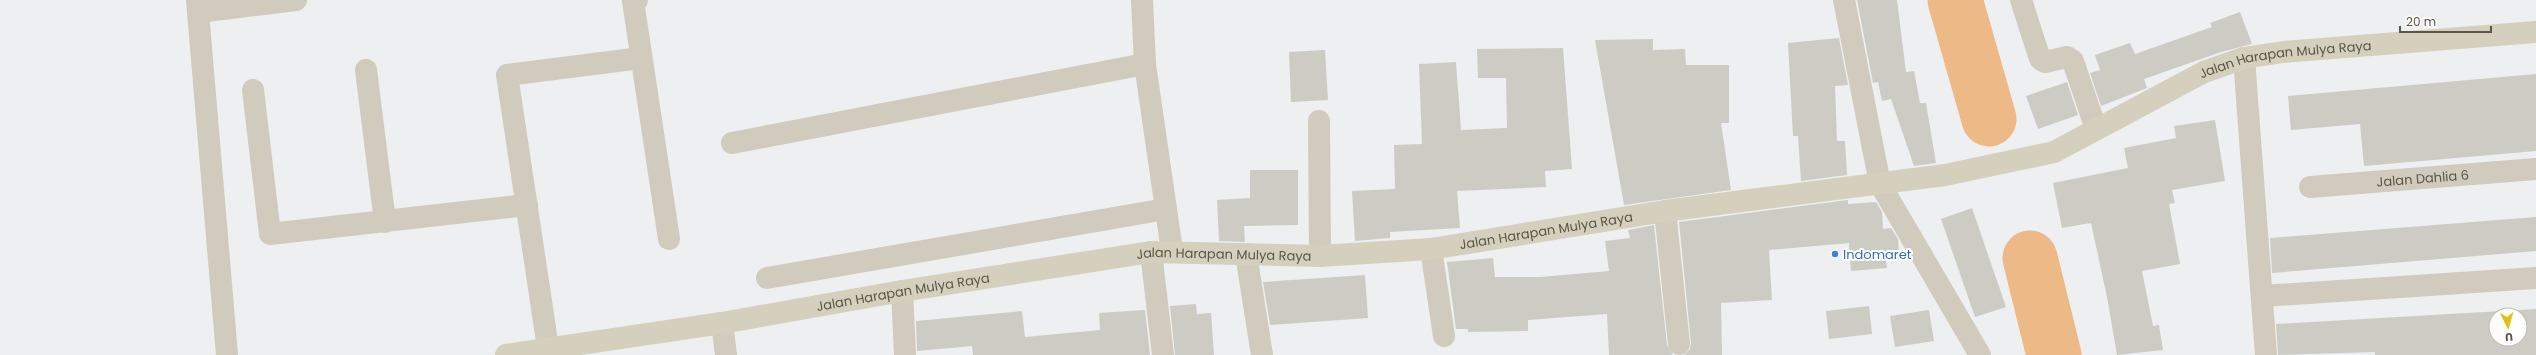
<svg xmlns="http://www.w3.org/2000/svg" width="2536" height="355" viewBox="0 0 2536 355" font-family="Poppins,sans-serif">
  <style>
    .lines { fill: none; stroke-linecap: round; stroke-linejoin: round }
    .river { stroke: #ecb987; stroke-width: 55 }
    .building { fill: #cdccc4; fill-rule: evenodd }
    .street { stroke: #d0cbbd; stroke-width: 22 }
    .secondary { stroke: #d5d0bd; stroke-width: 22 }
    .shop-dot { fill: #3f7fe0; stroke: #fff; stroke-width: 1.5 }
    .labels { text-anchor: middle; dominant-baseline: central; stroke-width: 4; stroke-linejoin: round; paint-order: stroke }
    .street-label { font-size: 13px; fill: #5b5645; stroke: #fff }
    .shop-label { font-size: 13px; fill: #366cbe; stroke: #fff; text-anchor: start }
  </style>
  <rect width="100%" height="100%" fill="#edeff0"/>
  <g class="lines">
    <g class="river">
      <path d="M 1955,0 L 1989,119"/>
      <path d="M 2030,258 L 2054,355"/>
    </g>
  </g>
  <g class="building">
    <path d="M 1857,0 L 1897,0 L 1906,72 L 1914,71 L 1920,103 L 1926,103 L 1936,163 L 1914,166 L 1891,99 L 1882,101 L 1878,82 L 1873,83 Z"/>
    <path d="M 2240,12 L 2252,44 L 2221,52 L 2144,79 L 2147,88 L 2101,106 L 2090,73 L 2100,70 L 2095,55 L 2130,43 L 2135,54 L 2212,27 L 2210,23 Z"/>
    <path d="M 1839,38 L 1848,85 L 1835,86 L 1837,141 L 1845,141 L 1847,175 L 1801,181 L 1798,136 L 1793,136 L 1788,43 Z"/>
    <path d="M 1653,39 L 1653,50 L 1685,49 L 1686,65 L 1729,65 L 1729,123 L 1721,123 L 1731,190 L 1624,205 L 1595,40 Z"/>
    <path d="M 1563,48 L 1572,169 L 1545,171 L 1546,187 L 1457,191 L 1460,228 L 1390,232 L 1390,238 L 1355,241 L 1352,191 L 1395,189 L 1394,145 L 1422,144 L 1419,64 L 1456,62 L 1461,130 L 1507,128 L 1506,78 L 1478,78 L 1477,49 Z"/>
    <path d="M 1325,50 L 1328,100 L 1291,102 L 1289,52 Z"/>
    <path d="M 2536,74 L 2536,151 L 2364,166 L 2360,124 L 2291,130 L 2288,96 Z"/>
    <path d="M 2067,82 L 2078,115 L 2038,129 L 2026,96 Z"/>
    <path d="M 2215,120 L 2225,181 L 2172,190 L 2175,203 L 2169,204 L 2180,264 L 2142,271 L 2153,326 L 2159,325 L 2163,350 L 2117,355 L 2107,297 L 2091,223 L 2062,228 L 2053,183 L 2128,168 L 2124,148 L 2176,138 L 2174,126 Z"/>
    <path d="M 1250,170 L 1298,170 L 1298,225 L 1244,226 L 1245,242 L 1219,241 L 1217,200 L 1250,198 Z"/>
    <path d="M 1848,200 L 1848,204 L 1876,202 L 1882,212 L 1883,229 L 1891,228 L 1898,239 L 1899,252 L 1885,253 L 1887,268 L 1851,271 L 1849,243 L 1769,250 L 1772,300 L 1721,303 L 1722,355 L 1684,355 L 1690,349 L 1691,343 L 1679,222 Z"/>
    <path d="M 1972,208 L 2006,307 L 1975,317 L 1941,219 Z"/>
    <path d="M 2536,217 L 2536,251 L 2272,273 L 2270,238 Z"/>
    <path d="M 1654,225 L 1667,345 L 1673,355 L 1609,355 L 1607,314 L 1528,320 L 1528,331 L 1468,332 L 1468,329 L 1456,329 L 1447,262 L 1493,258 L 1495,277 L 1540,277 L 1609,271 L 1605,241 L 1630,238 L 1628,230 Z"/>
    <path d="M 1365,275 L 1368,318 L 1270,325 L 1263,282 Z"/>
    <path d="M 1196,304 L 1197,314 L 1211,313 L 1214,355 L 1175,355 L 1170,306 Z"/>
    <path d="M 1869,306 L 1872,334 L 1829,339 L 1826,311 Z"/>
    <path d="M 2536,309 L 2536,355 L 2375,355 L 2375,352 L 2278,355 L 2276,324 ZM 2496,315 L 2520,315 L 2520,339 L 2496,339 Z"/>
    <path d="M 1145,310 L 1150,355 L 973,355 L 972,346 L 917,351 L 916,321 L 1022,311 L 1025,337 L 1100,330 L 1099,313 Z"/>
    <path d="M 1929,310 L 1934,341 L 1895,347 L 1890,316 Z"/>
  </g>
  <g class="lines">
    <g class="street">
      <path d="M 197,0 L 227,355"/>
      <path d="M 637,0 L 633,1 L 669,239"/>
      <path d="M 1142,0 L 1145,64 L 1172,251"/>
      <path d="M 1844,0 L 1880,184 L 1980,355"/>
      <path d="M 2021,0 L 2040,59 L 2045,62 L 2067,57 L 2073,61 L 2096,129"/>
      <path d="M 198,12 L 296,0"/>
      <path d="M 2244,58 L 2266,355"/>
      <path d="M 366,70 L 385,222"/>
      <path d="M 253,90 L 270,234 L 527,205"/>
      <path d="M 1319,121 L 1320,256"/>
      <path d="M 732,143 L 1145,64"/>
      <path id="s1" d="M 2310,187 L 2536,169"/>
      <path d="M 1665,211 L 1679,344"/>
      <path d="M 1431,249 L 1444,336"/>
      <path d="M 1151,252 L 1163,355"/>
      <path d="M 1246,254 L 1262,355"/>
      <path d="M 767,278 L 1166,209"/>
      <path d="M 902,291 L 905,355"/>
      <path d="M 2262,296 L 2536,278"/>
      <path d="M 722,323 L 726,355"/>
      <path d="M 548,348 L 507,75 L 641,58"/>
    </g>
    <path class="secondary" id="s2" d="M 506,355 L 722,323 L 902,291 L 1151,252 L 1320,256 L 1431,249 L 1665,211 L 1945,175 L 2054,152 L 2204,72 L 2244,58 L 2283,52 L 2536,32"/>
  </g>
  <circle class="shop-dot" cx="1835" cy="254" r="4"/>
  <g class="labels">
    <g class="street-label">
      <text stroke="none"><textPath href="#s2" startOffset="1817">Jalan Harapan Mulya Raya</textPath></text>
      <text stroke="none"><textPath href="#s1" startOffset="113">Jalan Dahlia 6</textPath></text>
      <text stroke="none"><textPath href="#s2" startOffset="1050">Jalan Harapan Mulya Raya</textPath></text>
      <text stroke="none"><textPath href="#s2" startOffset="726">Jalan Harapan Mulya Raya</textPath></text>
      <text stroke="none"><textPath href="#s2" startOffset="402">Jalan Harapan Mulya Raya</textPath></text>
    </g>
    <g class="shop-label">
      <text x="1843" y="254">Indomaret</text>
    </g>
  </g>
  <g transform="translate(2508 327) rotate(175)"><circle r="19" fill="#ffffff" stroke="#bdbbb5"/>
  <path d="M0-3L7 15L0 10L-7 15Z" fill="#dfc118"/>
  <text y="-6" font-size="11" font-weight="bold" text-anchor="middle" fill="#5b5645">U</text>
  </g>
  <path d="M2400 26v6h91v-6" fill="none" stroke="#5b5645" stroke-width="2"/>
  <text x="2406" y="26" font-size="12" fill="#5b5645" stroke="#ffffff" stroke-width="3" paint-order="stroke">20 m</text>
</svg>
